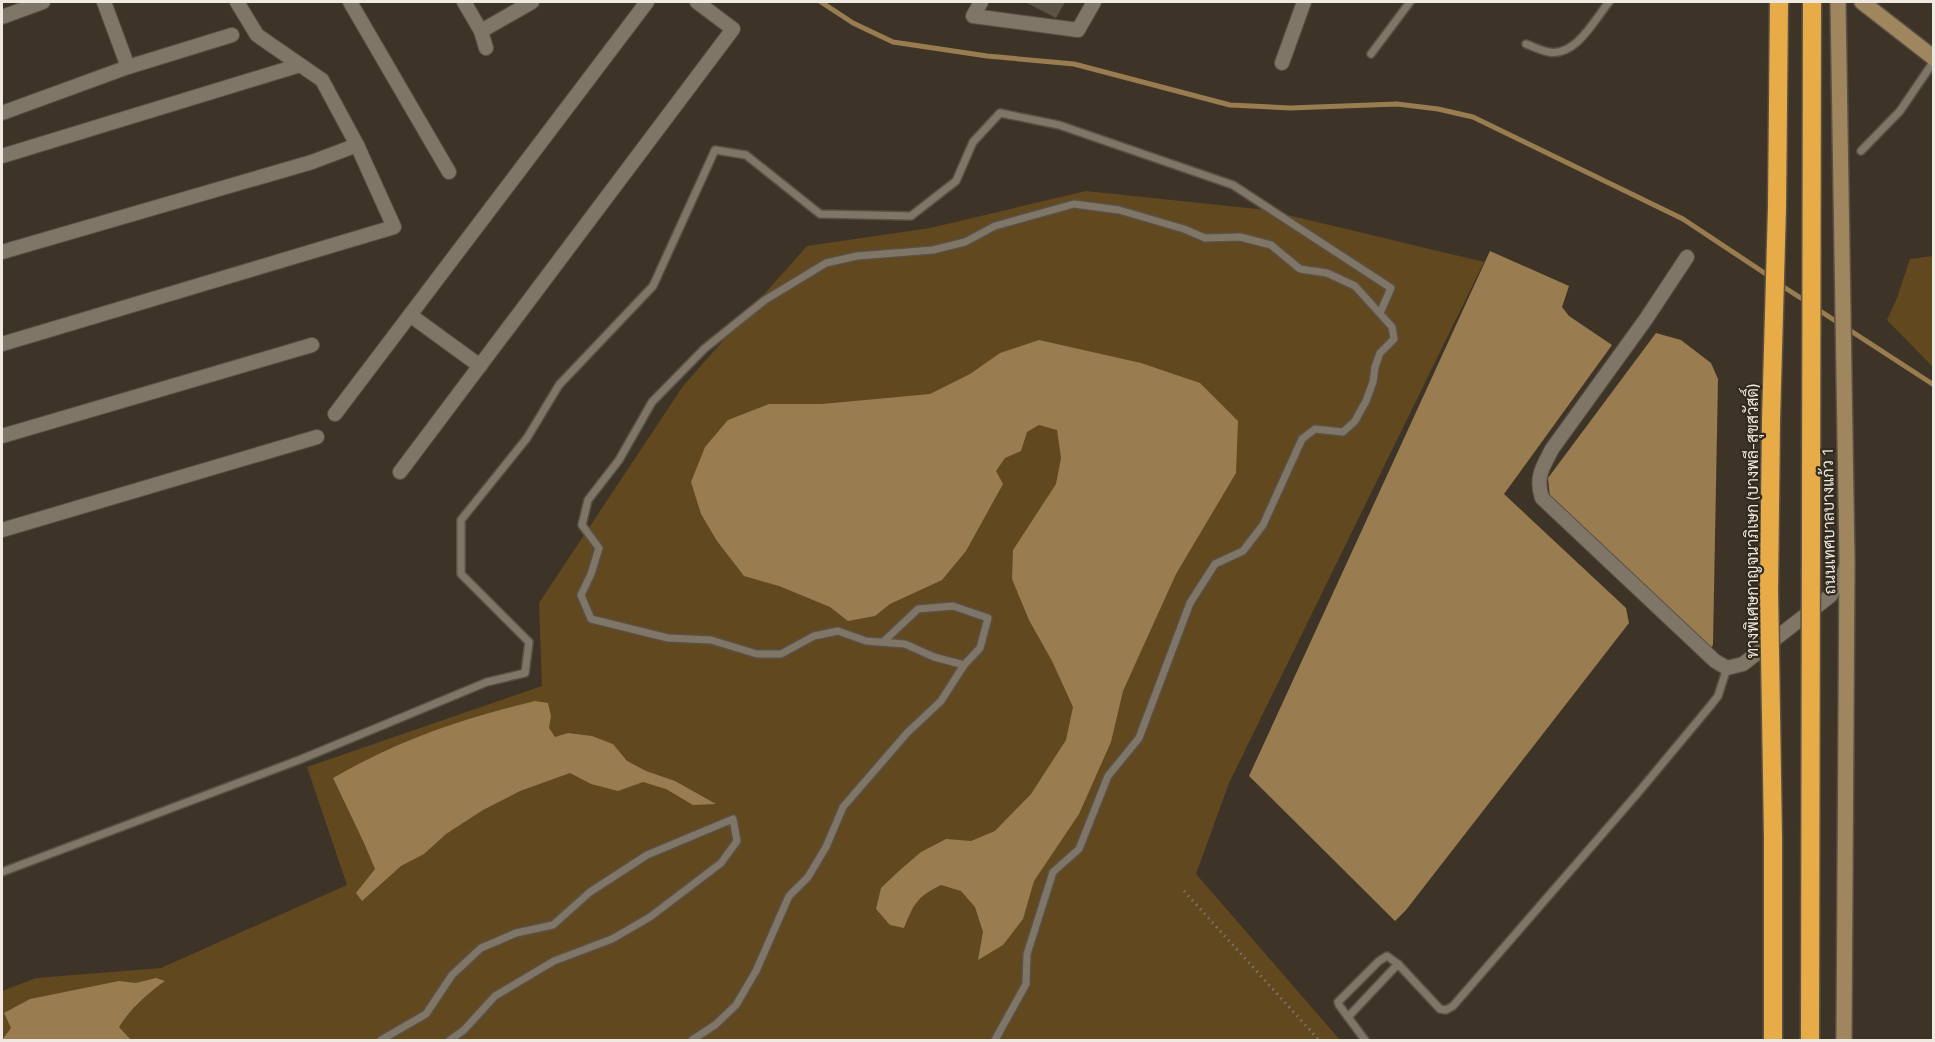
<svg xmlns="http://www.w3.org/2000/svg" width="1935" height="1042" viewBox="0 0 1935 1042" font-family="'Titillium Web',Sarabun,sans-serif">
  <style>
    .green { fill: #61481e }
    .water { fill: #997c4f }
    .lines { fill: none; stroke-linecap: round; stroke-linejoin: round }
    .stream { stroke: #997c4f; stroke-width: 5 }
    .building { fill: #5c5345 }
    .lane-casing { stroke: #595146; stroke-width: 10 }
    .street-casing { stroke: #595146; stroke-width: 16 }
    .secondary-casing { stroke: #595146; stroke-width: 18 }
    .path { stroke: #7e766b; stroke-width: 3; stroke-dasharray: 1.5 4.5; stroke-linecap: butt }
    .lane { stroke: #807668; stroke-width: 7 }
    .street { stroke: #807668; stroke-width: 14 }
    .secondary { stroke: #9f865e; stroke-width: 15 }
    .highway-bridge-casing { stroke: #595146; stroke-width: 21; stroke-linecap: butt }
    .highway-bridge { stroke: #e7ac48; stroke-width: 18 }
    .labels { text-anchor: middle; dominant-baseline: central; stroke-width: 4.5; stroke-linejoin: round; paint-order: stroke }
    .street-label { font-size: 16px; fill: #efe9e1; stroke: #332a1e }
  </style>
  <rect width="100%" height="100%" fill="#3d3427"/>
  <g class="green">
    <path d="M 1086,191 L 1267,210 L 1484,262 L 1229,783 L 1196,874 L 1340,1040 L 2,1040 L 2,991 L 36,978 L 161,968 L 347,885 L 307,767 L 542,686 L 539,603 L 683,386 L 807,246 L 930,228 Z"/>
    <path d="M 1933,256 L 1934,256 L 1933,367 L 1887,320 L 1897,298 L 1910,259 Z"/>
  </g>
  <g class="water">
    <path d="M 1490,251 L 1569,286 L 1562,307 L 1569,316 L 1612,345 L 1504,494 L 1626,608 L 1629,623 L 1406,910 L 1395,921 L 1249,776 Z"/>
    <path d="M 1656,333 L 1681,340 L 1711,363 L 1718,379 L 1713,644 L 1711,650 L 1550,498 L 1548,478 Z"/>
    <path d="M 1039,340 L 1141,363 L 1200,383 L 1238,421 L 1236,473 L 1176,574 L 1123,691 L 1111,742 L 1079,814 L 1034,881 L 1023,919 L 1003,945 L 978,960 L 983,932 L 975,907 L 961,891 L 941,885 C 917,897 914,903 904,928 L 890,925 L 876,909 L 881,888 L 900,870 L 921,852 L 946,839 L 971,841 L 995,831 L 1031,794 L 1066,740 L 1073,707 L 1052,661 L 1029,620 L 1012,579 L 1013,550 L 1056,484 L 1061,458 L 1057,430 L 1039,425 L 1027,432 L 1021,451 L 1005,458 L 996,471 L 1003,484 L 966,551 L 942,580 L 890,604 L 875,616 L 848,621 L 830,607 L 779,586 L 744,576 L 717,541 L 701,514 L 691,482 L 705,447 L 728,420 L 769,404 L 822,404 L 930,394 L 970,374 L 1000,353 Z"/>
    <path d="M 535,701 L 548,703 L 551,716 L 549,728 L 555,737 L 568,733 L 592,736 L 613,744 L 627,761 L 646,771 L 675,781 L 716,804 L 693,805 L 666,789 L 643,782 L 618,791 L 591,784 L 570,773 L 520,791 L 483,810 L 446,834 L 424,854 L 401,866 L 362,901 L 356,893 L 375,869 L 364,843 L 333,778 C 399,740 461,719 535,701 Z"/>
    <path d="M 156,978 L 165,981 C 147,994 130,1009 119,1027 L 131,1040 L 2,1040 L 11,1028 L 4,1013 L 30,999 L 119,981 L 136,983 Z"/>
  </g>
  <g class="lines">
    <g class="stream">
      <path d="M 821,2 L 853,23 L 893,42 L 987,56 L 1074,64 L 1230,105 L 1290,108 L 1397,104 L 1438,109 L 1473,117 L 1683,219 L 1772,278"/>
      <path d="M 1779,284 L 1807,302"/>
      <path d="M 1814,307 L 1934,385"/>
    </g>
  </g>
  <path class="building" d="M 1025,2 L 1065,2 L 1056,18 Z"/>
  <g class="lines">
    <defs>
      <g id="lane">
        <path d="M 1526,44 C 1534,47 1542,51 1549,52 C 1576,57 1595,19 1609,2"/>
        <path d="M 1371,54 L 1410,2"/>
        <path d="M 1861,151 L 1900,111 L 1934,61"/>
        <path d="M 883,642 L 918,609 L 953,606 L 988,618 L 980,648 L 964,665"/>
        <path d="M 2,872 L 299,760 L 487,682 L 525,673 L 529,642 L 461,574 L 461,520 L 527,438 L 559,385 L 653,286 L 715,150 L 746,155 L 820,214 L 911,216 L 956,181 L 973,142 L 1000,113 L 1059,125 L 1233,185 L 1391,288 L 1380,313"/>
        <path d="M 1348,1017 L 1398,964"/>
        <path d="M 381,1040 L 426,1014 L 452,975 L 481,948 L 516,933 L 553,925 L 590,892 L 647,855 L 733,819 L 737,841 L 721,863 L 650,917 L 612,939 L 554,961 L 495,996 L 464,1030 L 450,1040"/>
        <path d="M 692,1040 L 715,1025 L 736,1005 L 756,971 L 789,896 L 808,877 L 826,847 L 843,807 L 907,733 L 941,701 L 964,665 L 934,657 L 905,644 L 866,641 L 838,631 L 814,636 L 781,654 L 757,654 L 711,640 L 668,638 L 591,619 L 581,595 L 591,574 L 599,548 L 582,525 L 588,500 L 619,460 L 652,402 L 704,349 L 765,300 L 826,263 L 857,256 L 933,250 L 965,242 L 995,226 L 1074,204 L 1119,210 L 1184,229 L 1205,238 L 1240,237 L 1271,245 L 1300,269 L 1327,273 L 1355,286 L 1392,327 L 1394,339 L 1380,353 L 1375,367 L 1373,382 L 1366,401 L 1355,421 L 1343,432 L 1315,429 L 1302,439 L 1263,525 L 1243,551 L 1215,564 L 1190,603 L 1139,738 L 1108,776 L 1079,849 L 1053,872 L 1027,954 L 1026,984 L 995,1040"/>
        <path d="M 1365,1040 L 1339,1005 L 1338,1002 L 1379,961 L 1387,956 L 1398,964 L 1440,1009 L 1446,1010 L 1453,1006 L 1637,794 L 1711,705 L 1718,696 L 1727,668"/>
      </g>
      <g id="street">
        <path d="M 104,2 L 128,67"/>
        <path d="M 350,2 L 449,172"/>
        <path d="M 464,2 L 481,31 L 486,48"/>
        <path d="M 981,2 L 973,16 L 1078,30 L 1094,2"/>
        <path d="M 2,17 L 43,2"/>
        <path d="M 481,31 L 532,2"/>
        <path d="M 1282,63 L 1304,2"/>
        <path d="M 2,113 L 128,67 L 232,35"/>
        <path d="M 2,156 L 300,65"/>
        <path d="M 2,252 L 312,162 L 357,145 L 322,80 L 257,35 L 237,2"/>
        <path d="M 1687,257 L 1646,319 L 1552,449 C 1543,467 1535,477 1542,498 L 1715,661 L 1727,668 L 1743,664 L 1830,596 L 1843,574 L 1847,564"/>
        <path d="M 410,315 L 480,366"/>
        <path d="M 2,344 L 394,227 L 357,145"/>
        <path d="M 335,414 L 647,2"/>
        <path d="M 2,436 L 312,345"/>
        <path d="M 400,472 L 733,29 L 697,2"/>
        <path d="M 2,530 L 317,437"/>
      </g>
      <g id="secondary">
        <path d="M 1838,2 L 1847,562 L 1844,1040"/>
        <path d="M 1862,2 L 1934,58"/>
      </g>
    </defs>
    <use href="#lane" class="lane-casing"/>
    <use href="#street" class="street-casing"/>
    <use href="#secondary" class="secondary-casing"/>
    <path class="path" d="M 1184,891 L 1319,1040"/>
    <use href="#lane" class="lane"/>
    <use href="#street" class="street"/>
    <use href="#secondary" class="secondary"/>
    <defs>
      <g id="highway-bridge">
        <path d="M 1773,1040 L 1773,838 L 1769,591 L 1771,421 L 1777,207 L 1779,2"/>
        <path d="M 1810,1040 L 1812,2"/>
      </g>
    </defs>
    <use href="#highway-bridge" class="highway-bridge-casing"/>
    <use href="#highway-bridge" class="highway-bridge"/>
  </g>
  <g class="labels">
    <g class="street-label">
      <text transform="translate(1752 521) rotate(-90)">ทางพิเศษกาญจนาภิเษก (บางพลี-สุขสวัสดิ์)</text>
      <text transform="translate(1828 521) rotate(-91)">ถนนเทศบาลบางแก้ว 1</text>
    </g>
  </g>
  <rect width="1935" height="1042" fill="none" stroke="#efe9e1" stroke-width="6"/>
</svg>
